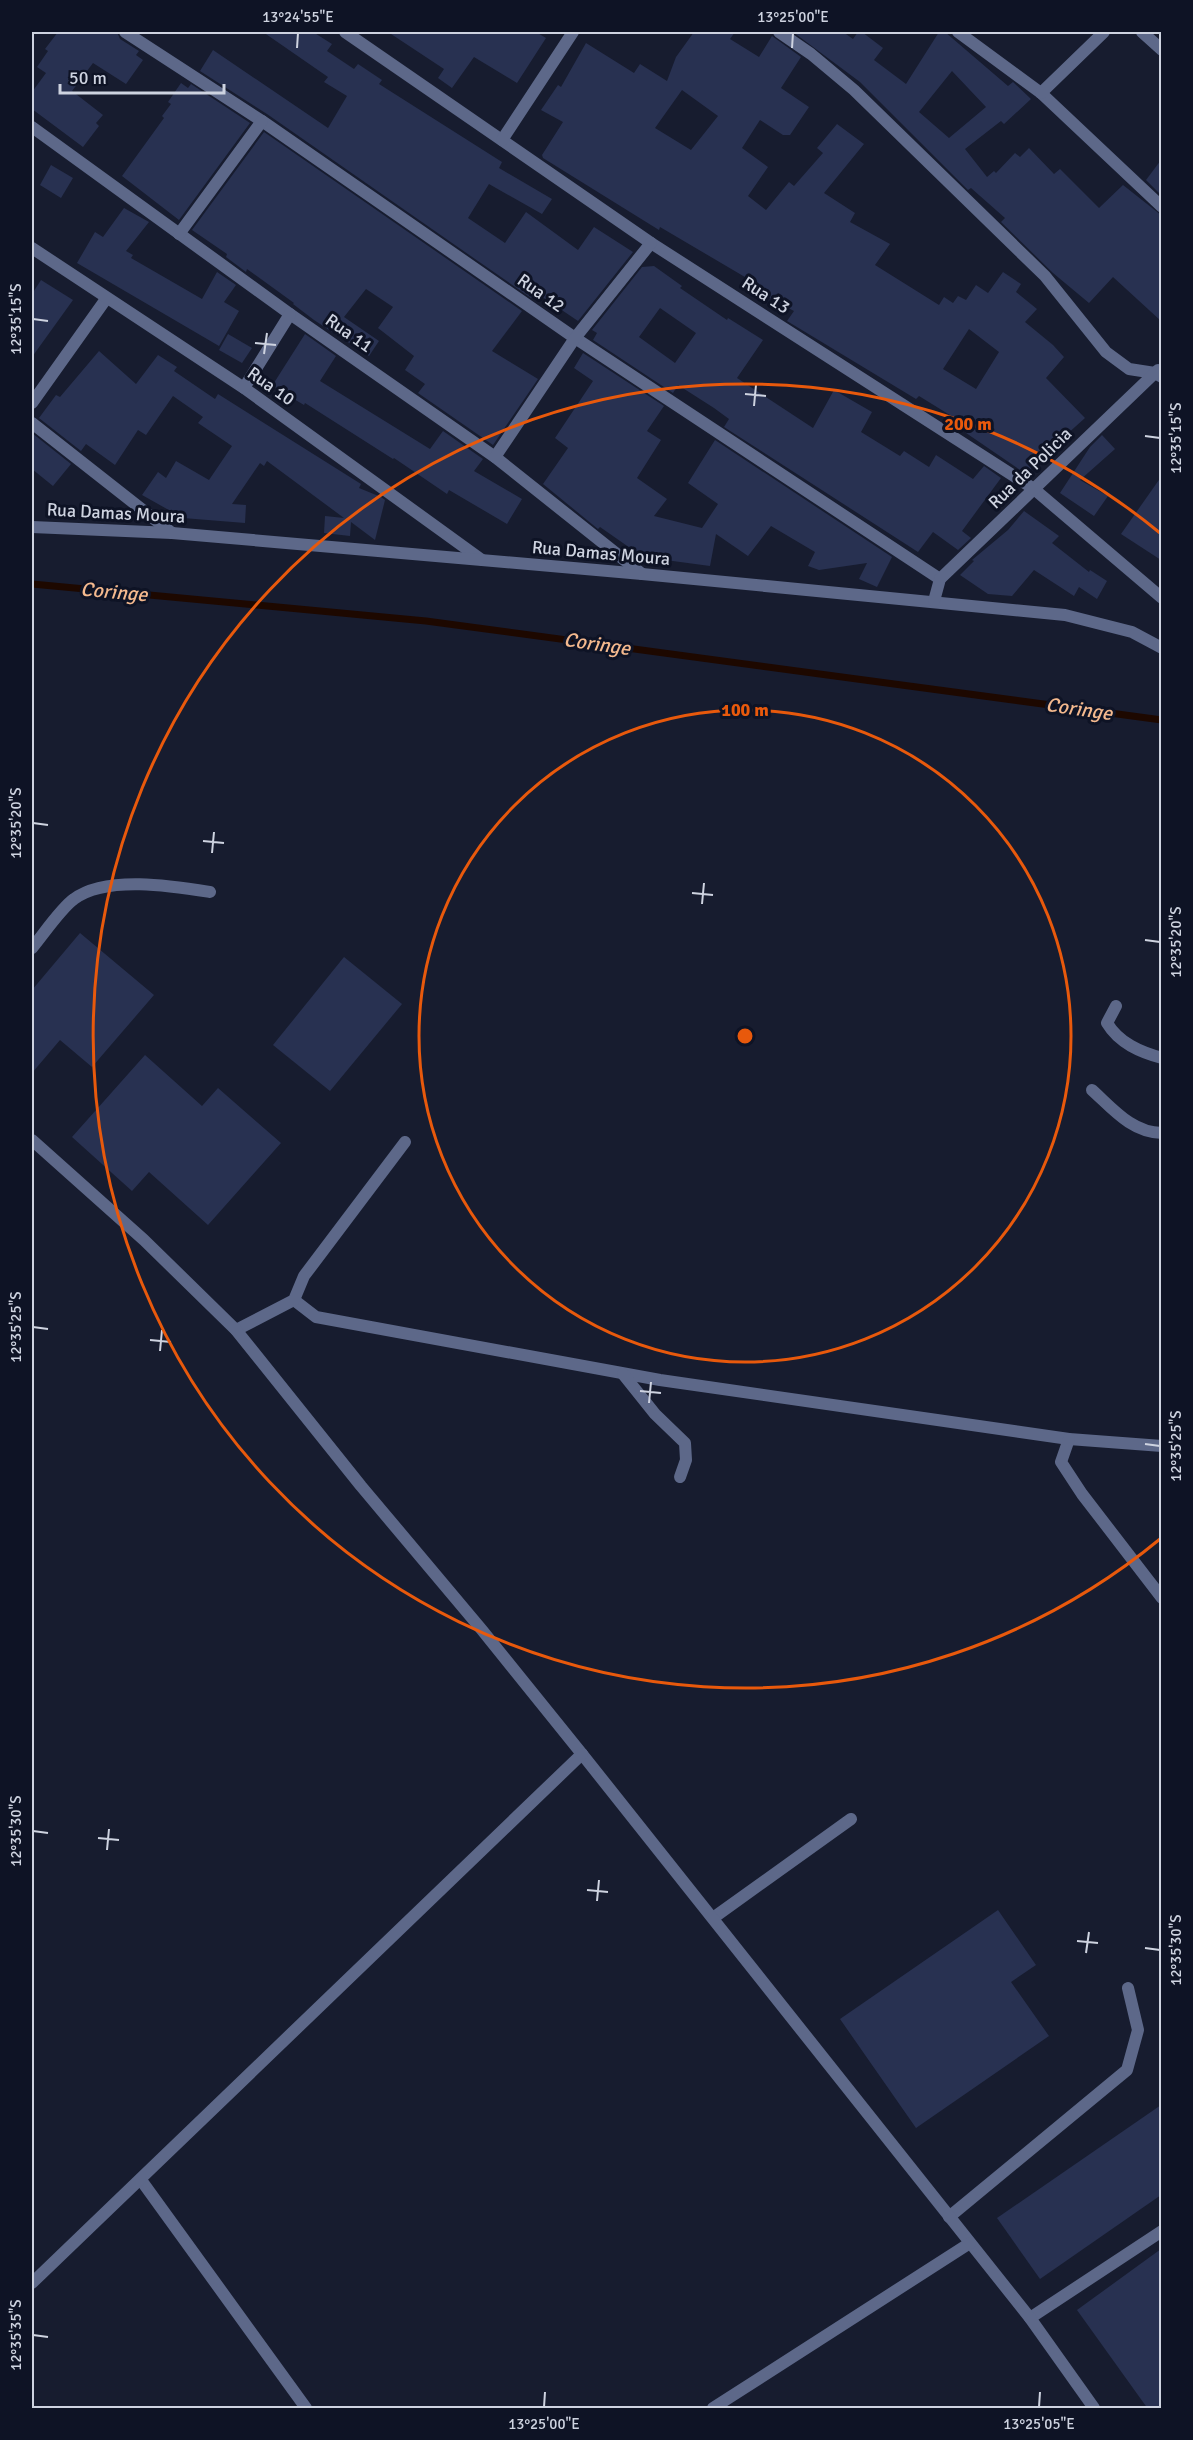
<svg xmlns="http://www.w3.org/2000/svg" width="1193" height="2440" viewBox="0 0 1193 2440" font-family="Signika,sans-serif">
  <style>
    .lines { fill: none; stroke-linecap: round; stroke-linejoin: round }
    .stream { stroke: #1d0800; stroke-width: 7 }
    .building { fill: #283151; fill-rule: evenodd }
    .service { stroke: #5d6889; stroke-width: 12 }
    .minor { stroke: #5d6889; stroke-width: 12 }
    .ticks { fill: none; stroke: #ced3e0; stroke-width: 2 }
    .ring { fill: none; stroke: #e8590c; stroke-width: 3 }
    .labels { text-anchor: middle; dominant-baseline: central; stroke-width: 6; stroke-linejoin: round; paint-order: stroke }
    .street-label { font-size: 18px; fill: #ced3e0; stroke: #0e1325 }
    .water-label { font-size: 20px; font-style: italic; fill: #f4b98e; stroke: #0e1325 }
    .centre { fill: #e8590c; stroke: #0e1325; stroke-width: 3 }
    .ring-label { font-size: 18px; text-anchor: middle; font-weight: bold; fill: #e8590c; stroke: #0e1325; stroke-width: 6; stroke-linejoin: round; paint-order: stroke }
    .neatline { fill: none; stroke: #ced3e0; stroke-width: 2 }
    .ticks-label { font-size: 15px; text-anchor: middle; fill: #ced3e0 }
  </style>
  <rect width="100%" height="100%" fill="#171c2f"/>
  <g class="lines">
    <path class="stream" d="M 32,584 L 426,621 L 1162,720"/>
  </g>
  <g class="building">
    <path d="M 58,32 L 117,32 L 120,39 L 139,51 L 136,55 L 143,60 L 126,84 L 93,63 L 72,91 L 103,115 L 96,123 L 99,126 L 83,147 L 32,109 L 32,92 L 46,73 L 37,67 L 48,51 L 45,49 Z"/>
    <path d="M 263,32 L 313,32 L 332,44 L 327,51 L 354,69 L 358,64 L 382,80 L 379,84 L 502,162 L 499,168 L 552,199 L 542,214 L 489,184 L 468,218 L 505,243 L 526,212 L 578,250 L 594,227 L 633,252 L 578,321 L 535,292 L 531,298 L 267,114 L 200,71 L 213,50 L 328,128 L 347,96 L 324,82 L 328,77 Z"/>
    <path d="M 388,32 L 536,32 L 546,38 L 517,83 L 474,57 L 452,88 L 438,78 L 444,69 Z"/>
    <path d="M 694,32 L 735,32 L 730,39 L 759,57 L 772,36 L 801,57 L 781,88 L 809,107 L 790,135 L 783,135 L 760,120 L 742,148 L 768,167 L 748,196 L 766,210 L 789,182 L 794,186 L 823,153 L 817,148 L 837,124 L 864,144 L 824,193 L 855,213 L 850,222 L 890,244 L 875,265 L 939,305 L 944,297 L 953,303 L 958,296 L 966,300 L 976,285 L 988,293 L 1003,272 L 1021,284 L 1016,292 L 1037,309 L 1025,322 L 1053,345 L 1064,357 L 1046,378 L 1085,418 L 1056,444 L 1055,443 L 1026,474 L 950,422 L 953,417 L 919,396 L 916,399 L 787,321 L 794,311 L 747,286 L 750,280 L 660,227 L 659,230 L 543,158 L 542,155 L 563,122 L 541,110 L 558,85 L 561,87 L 586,43 L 634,73 L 640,64 L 667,81 L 676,57 ZM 682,90 L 718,116 L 691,150 L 655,128 ZM 969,329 L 999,352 L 976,389 L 943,369 Z"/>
    <path d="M 793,32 L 843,32 L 853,39 L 858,32 L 862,32 L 883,48 L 874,60 L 906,84 L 939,32 L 945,32 L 1008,86 L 1013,82 L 1031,99 L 1004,124 L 1001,121 L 965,149 L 987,177 L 994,171 L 996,173 L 1015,153 L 1020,157 L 1029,148 L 1054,174 L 1060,169 L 1099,208 L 1123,185 L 1161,215 L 1161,321 L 1113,277 L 1089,303 L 1053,273 L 1001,222 L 1005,218 L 971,188 L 968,190 L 860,82 ZM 952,71 L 986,107 L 949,138 L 919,112 Z"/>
    <path d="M 181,83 L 188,88 L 191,84 L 250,123 L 179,220 L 122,176 L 164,118 L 162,116 L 171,104 L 168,102 Z"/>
    <path d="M 264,132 L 522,311 L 492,351 L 538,379 L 493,445 L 418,393 L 425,384 L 405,370 L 414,356 L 378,328 L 393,307 L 366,289 L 344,317 L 379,341 L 369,356 L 314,320 L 293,304 L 294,303 L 247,269 L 246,272 L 226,257 L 227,254 L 192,230 Z"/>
    <path d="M 1161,160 L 1161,195 L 1146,180 Z"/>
    <path d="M 51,165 L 73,178 L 61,198 L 40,185 Z"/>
    <path d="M 124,208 L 149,222 L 126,251 L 133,255 L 131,258 L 202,299 L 217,272 L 236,285 L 224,302 L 239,311 L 219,346 L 77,263 L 95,232 L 103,237 Z"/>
    <path d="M 654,266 L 682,286 L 680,288 L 727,320 L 728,318 L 763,340 L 737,378 L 813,428 L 834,390 L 872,412 L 861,432 L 900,456 L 904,451 L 929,467 L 936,455 L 973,479 L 984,466 L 1001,478 L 962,531 L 971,538 L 958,550 L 933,532 L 918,552 L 724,427 L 729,419 L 714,408 L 678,385 L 673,393 L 593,340 L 597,333 L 592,330 L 642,267 ZM 660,308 L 696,333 L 675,363 L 639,337 Z"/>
    <path d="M 41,280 L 73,300 L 32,357 L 32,294 Z"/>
    <path d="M 228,334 L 252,348 L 242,363 L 219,350 Z"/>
    <path d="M 305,334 L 336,356 L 320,381 L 430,449 L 443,431 L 483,459 L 474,471 L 522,499 L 507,524 L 449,490 L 447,494 L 394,458 L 393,459 L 305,403 L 304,405 L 272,386 Z"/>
    <path d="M 99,351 L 136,384 L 158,355 L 177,367 L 174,371 L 215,399 L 218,394 L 361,484 L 359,488 L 381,497 L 385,500 L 375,540 L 351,522 L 350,536 L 324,533 L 325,516 L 344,518 L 267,461 L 264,466 L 260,463 L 232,504 L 246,505 L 245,523 L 183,518 L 142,495 L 158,472 L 166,478 L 176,461 L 209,480 L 232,446 L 198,423 L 203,417 L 173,396 L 146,435 L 138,430 L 115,465 L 86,444 L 81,451 L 39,418 L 56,395 L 60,397 Z"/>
    <path d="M 583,353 L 664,406 L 647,431 L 661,440 L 637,478 L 667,499 L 654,516 L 702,528 L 718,504 L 688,483 L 715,440 L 892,557 L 877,587 L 859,579 L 867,563 L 819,570 L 808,566 L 815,552 L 771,526 L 748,556 L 716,534 L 710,566 L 643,557 L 600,527 L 598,529 L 543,484 L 568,448 L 555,438 L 593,381 L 574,368 Z"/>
    <path d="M 32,433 L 71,464 L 53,486 L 32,469 Z"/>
    <path d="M 1102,435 L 1115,449 L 1080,480 L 1108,496 L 1094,516 L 1060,493 L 1090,447 Z"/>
    <path d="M 1161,477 L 1161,560 L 1121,534 Z"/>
    <path d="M 1024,511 L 1059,536 L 1052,543 L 1089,572 L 1090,570 L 1107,581 L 1097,599 L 1079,587 L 1074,596 L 1034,570 L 1012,596 L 988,594 L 960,575 L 974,561 L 972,560 L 1008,530 Z"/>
    <path d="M 80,933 L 154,995 L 92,1067 L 60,1040 L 32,1073 L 32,990 Z"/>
    <path d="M 344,957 L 402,1004 L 330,1091 L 273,1045 Z"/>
    <path d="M 145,1055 L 202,1106 L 218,1088 L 281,1143 L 208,1225 L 149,1172 L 132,1191 L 72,1137 Z"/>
    <path d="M 998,1910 L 1036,1965 L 1011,1982 L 1049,2036 L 916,2128 L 840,2019 Z"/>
    <path d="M 1161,2105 L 1161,2195 L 1040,2279 L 997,2218 Z"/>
    <path d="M 1161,2249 L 1161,2409 L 1148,2409 L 1077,2310 Z"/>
  </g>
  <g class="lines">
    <g class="service">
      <path d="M 958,32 L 1041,93 L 1162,207"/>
      <path d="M 1142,32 L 1162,50"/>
      <path d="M 1041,93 L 1104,32"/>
      <path d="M 32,403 L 106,299"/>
      <path d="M 32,423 L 172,533"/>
      <path d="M 32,948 C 43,935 61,908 74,899 C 106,875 173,886 210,892"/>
      <path d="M 294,1300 L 316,1317 L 660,1380 L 1069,1439 L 1162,1446"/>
      <path d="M 236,1330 L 294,1300 L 304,1276 L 405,1142"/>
      <path d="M 623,1374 L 655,1414 L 685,1443 L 686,1460 L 680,1477"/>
      <path d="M 1069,1439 L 1061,1462 L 1082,1494 L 1162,1598"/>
      <path d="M 713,1918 L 851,1819"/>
      <path d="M 949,2217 L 1127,2070 L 1138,2030 L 1128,1988"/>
      <path d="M 1030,2318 L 1162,2231"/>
    </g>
    <g class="minor">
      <path d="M 125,32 L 262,121 L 575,338 L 940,579"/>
      <path d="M 345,32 L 651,243 L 1034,489 L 1162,598"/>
      <path d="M 779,32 L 811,54 L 854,90 L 1045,276 L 1106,352 L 1129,369 L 1155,373 L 1162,377"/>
      <path d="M 32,127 L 290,314 L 495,457 L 642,574"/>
      <path d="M 502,140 L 573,32"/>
      <path d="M 179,234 L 262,121"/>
      <path d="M 32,248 L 244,388 L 482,560"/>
      <path d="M 244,388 L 290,314"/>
      <path d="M 495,457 L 575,338 L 651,243"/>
      <path d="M 32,527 L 172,533 L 642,574 L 1065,615 L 1132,632 L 1162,648"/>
      <path d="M 934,601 L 940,579 L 1158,370"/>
      <path d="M 1116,1006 L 1107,1023 C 1119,1043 1140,1052 1162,1058"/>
      <path d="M 1092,1090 C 1112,1108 1132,1133 1162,1133"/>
      <path d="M 32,1140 L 144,1240 L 236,1330 L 361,1486 L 482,1630 L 582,1754 L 1030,2318 L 1094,2408"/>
      <path d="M 141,2180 L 306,2408"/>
      <path d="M 32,2283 L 582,1754"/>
      <path d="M 713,2408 L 970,2243"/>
    </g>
  </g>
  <path class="ticks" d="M 297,48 L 298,33M 792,48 L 793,33M 33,319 L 48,321M 255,343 L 276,345M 264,354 L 267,333M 745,394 L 766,396M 754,406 L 756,385M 1145,436 L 1160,438M 33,823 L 48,825M 203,841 L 224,843M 212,853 L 214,832M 692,893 L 713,895M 702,904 L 704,883M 1145,940 L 1160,942M 33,1327 L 48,1329M 150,1340 L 171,1342M 160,1351 L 162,1330M 640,1391 L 661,1393M 649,1403 L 651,1382M 1145,1444 L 1160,1446M 33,1831 L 48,1833M 98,1838 L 119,1840M 107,1850 L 109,1829M 587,1890 L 608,1892M 597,1901 L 599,1880M 1077,1941 L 1098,1943M 1145,1948 L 1160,1950M 1086,1953 L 1089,1932M 33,2335 L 48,2337M 544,2407 L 545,2392M 1039,2407 L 1040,2392"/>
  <g class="ring">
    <circle cx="745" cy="1036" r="326"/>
    <path d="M1160 1539A652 652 0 1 1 1160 533"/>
  </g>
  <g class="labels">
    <g class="street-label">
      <text transform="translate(541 293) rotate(35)">Rua 12</text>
      <text transform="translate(766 295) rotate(33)">Rua 13</text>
      <text transform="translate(349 333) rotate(35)">Rua 11</text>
      <text transform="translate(271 386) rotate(35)">Rua 10</text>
      <text transform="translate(1030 468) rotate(-44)">Rua da Policia</text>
      <text transform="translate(116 513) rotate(3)">Rua Damas Moura</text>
      <text transform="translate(601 553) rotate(5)">Rua Damas Moura</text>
    </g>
    <g class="water-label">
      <text transform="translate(114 592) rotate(5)">Coringe</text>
      <text transform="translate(597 644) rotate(8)">Coringe</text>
      <text transform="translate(1079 709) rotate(8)">Coringe</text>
    </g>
  </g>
  <circle cx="745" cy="1036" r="9" class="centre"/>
  <g class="ring-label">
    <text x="968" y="430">200 m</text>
    <text x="745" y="716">100 m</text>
  </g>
  <rect width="1193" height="2440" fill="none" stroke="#0e1325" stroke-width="66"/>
  <path d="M60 84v9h164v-9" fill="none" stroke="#ced3e0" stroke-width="3"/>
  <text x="69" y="84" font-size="18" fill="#ced3e0" stroke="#0e1325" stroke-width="4.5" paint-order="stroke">50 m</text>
  <rect x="33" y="33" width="1127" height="2374" class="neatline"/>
  <g class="ticks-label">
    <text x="298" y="22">13°24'55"E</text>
    <text x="793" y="22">13°25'00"E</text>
    <text transform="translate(16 319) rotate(-90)" y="5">12°35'15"S</text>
    <text transform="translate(1176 438) rotate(-90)" y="5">12°35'15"S</text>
    <text transform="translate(16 823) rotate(-90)" y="5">12°35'20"S</text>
    <text transform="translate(1176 942) rotate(-90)" y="5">12°35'20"S</text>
    <text transform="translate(16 1327) rotate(-90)" y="5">12°35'25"S</text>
    <text transform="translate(1176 1446) rotate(-90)" y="5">12°35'25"S</text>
    <text transform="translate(16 1831) rotate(-90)" y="5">12°35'30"S</text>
    <text transform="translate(1176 1950) rotate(-90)" y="5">12°35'30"S</text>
    <text transform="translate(16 2335) rotate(-90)" y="5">12°35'35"S</text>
    <text x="544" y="2429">13°25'00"E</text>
    <text x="1039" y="2429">13°25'05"E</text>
  </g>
</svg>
